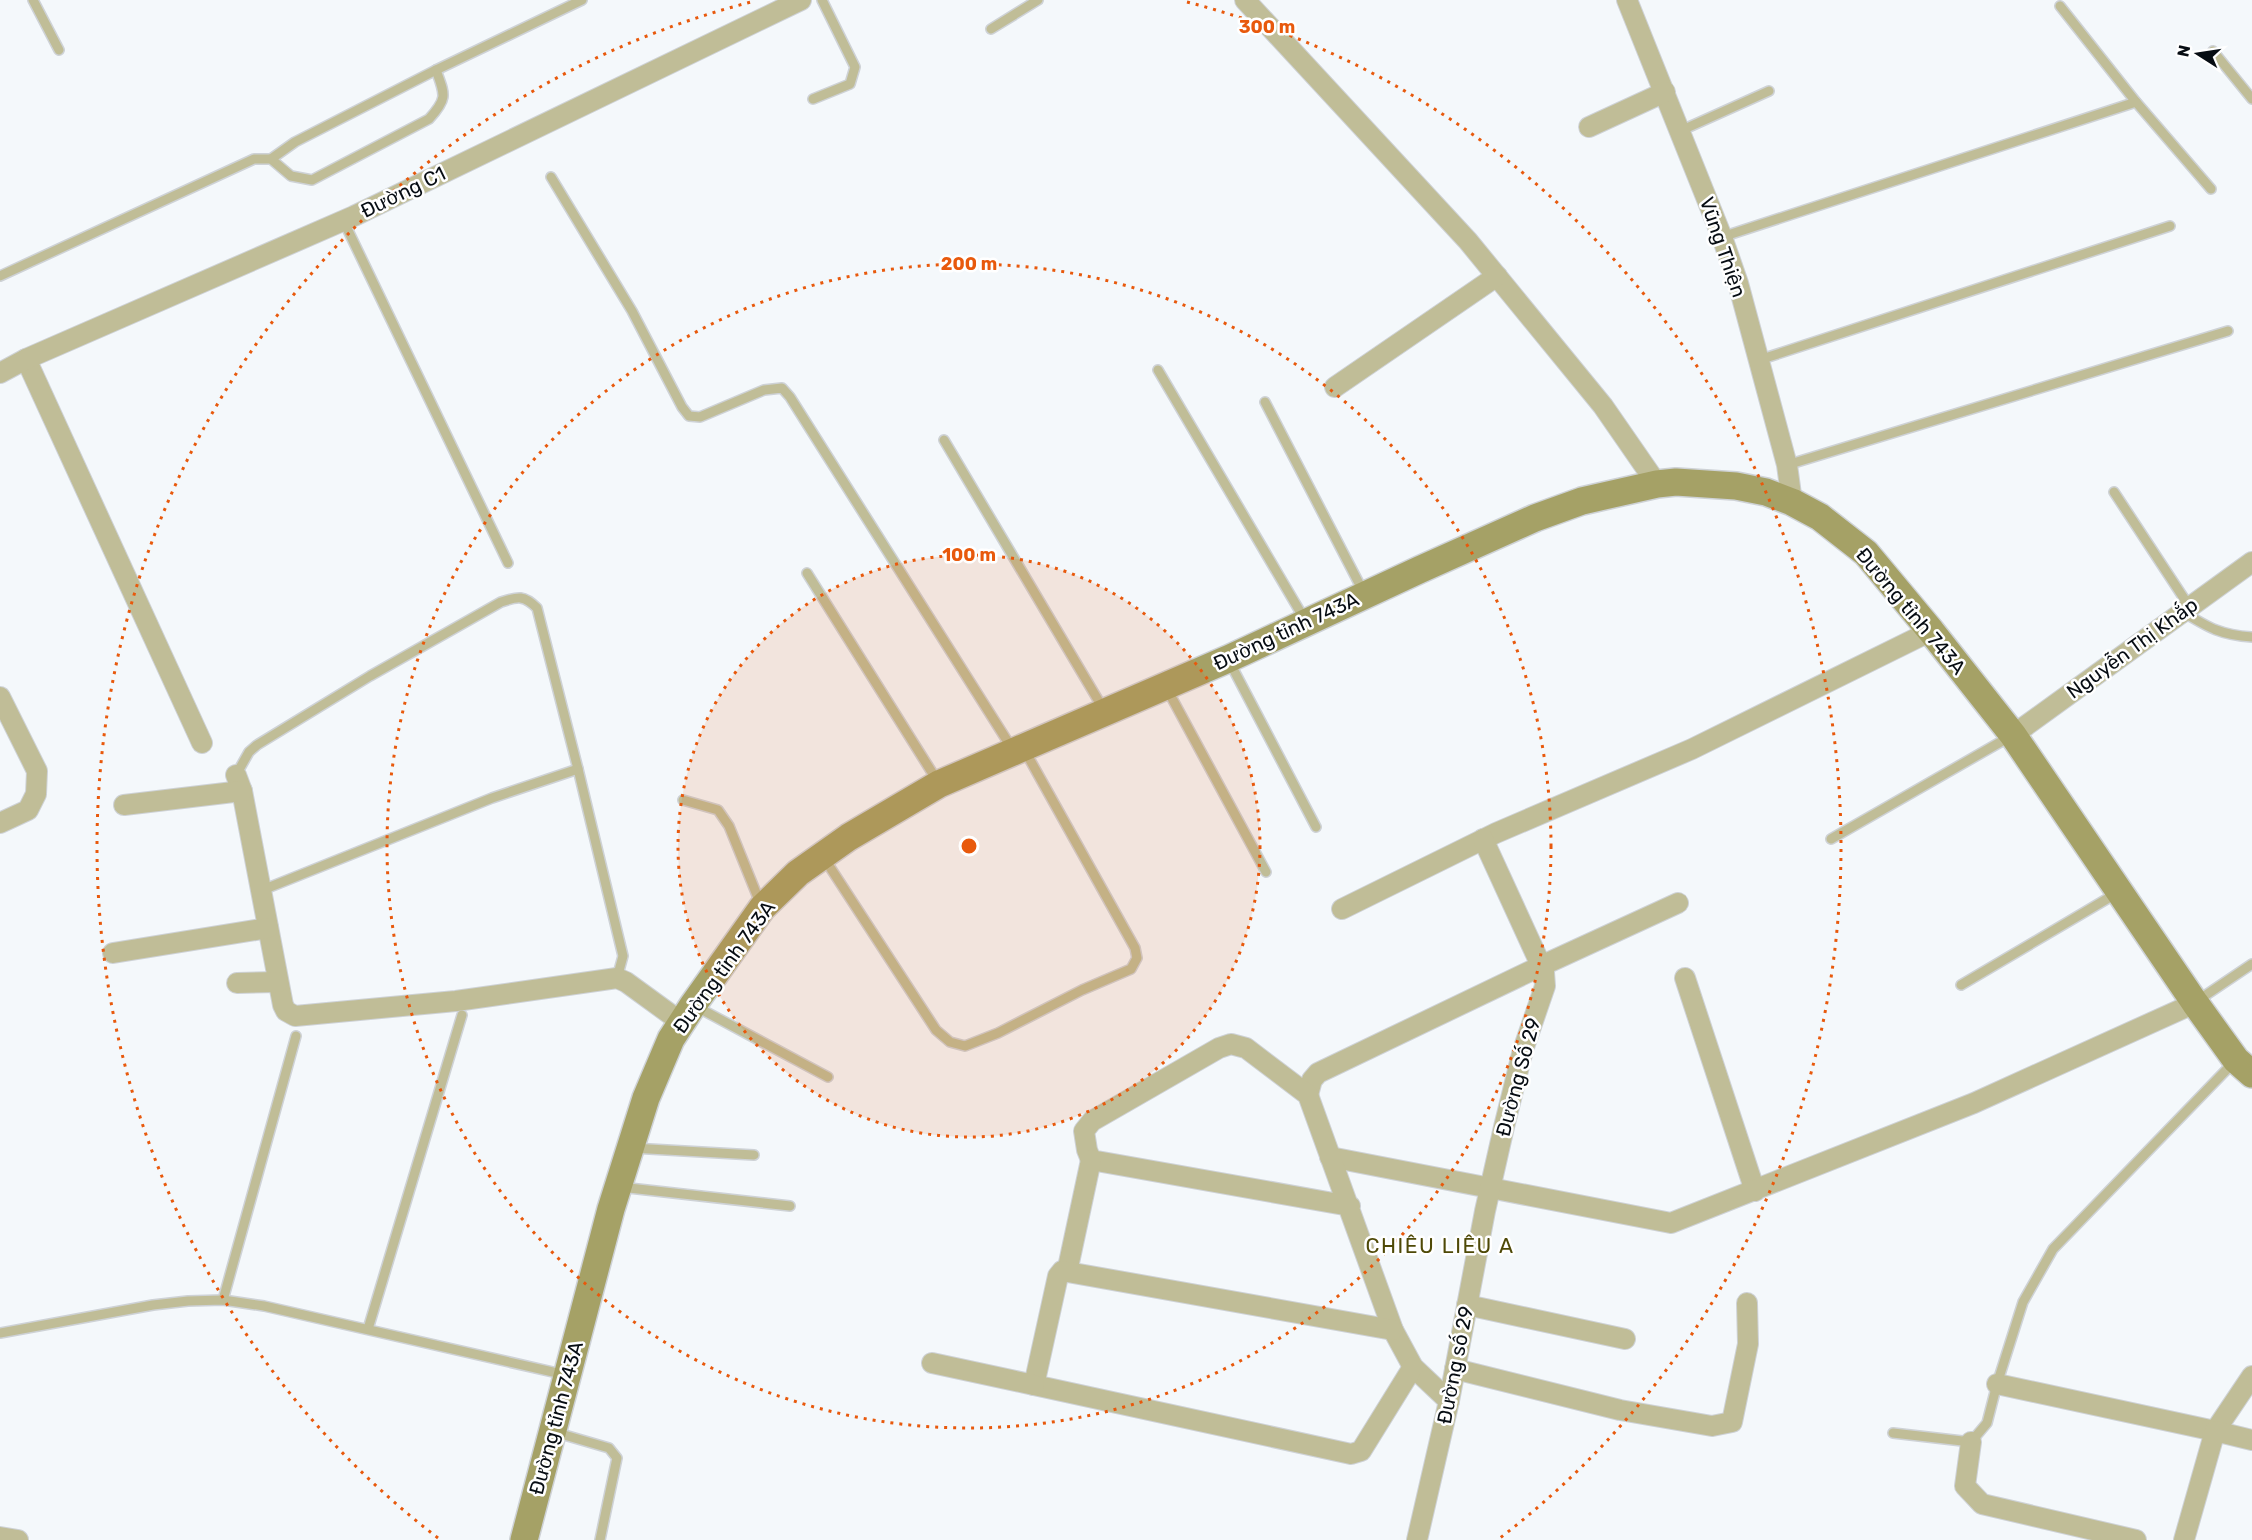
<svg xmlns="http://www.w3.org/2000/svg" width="2252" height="1540" viewBox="0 0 2252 1540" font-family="Rubik,sans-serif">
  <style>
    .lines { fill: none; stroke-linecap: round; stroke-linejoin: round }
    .lane-casing { stroke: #ced2d6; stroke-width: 12 }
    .street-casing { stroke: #ced2d6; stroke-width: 22 }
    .secondary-casing { stroke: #ced2d6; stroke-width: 30 }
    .lane { stroke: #c0bd97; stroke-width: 9 }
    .street { stroke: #c0bd97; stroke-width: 20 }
    .secondary { stroke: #a5a166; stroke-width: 27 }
    .ring { fill: none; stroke: #e8590c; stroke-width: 3; stroke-dasharray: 3 6 }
    .labels { text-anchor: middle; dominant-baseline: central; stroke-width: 5; stroke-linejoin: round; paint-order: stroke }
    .street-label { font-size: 20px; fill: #070d13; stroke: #fff }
    .neighbourhood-label { font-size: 21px; letter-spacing: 1.5px; fill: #4e4907; stroke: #fff }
    .centre { fill: #e8590c; stroke: #fff; stroke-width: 3 }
    .ring-label { font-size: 18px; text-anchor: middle; font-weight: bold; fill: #e8590c; stroke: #fff; stroke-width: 5; stroke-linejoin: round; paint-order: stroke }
  </style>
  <rect width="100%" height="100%" fill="#f4f8fb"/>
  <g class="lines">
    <defs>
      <g id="lane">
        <path d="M 33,0 L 59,50"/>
        <path d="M 2060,6 L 2136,102 L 2211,189"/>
        <path d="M 991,29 L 1038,0"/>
        <path d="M 2213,51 L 2252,99"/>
        <path d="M 813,99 L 850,84 L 855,67 L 822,0"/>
        <path d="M 1680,131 L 1769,91"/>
        <path d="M 271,159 L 295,142 L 436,70 L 582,0"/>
        <path d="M 551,177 L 632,311 L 682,407 L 689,416 L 700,417 L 764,390 L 782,388 L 790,397 L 1013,750"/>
        <path d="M 343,220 L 508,563"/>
        <path d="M 1722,237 L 2136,102"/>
        <path d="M 0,276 L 254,159 L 271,159 L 291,176 L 312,180 L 429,119 C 448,98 445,95 436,70"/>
        <path d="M 1759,360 L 2170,226"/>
        <path d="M 1158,370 L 1305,620"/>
        <path d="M 1265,402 L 1364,593"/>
        <path d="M 944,440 L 1104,710"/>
        <path d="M 1787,465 L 2228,331"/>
        <path d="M 2114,492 L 2189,606"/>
        <path d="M 807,573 L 938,782"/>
        <path d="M 2183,612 C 2209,628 2221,635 2252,637"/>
        <path d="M 1229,661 L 1316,827"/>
        <path d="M 1167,689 L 1266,872"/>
        <path d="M 236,775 L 249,752 L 257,745 L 370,676 L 501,602 C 517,597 523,594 537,608 L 578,769 L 623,956 L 617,978"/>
        <path d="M 683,800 L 718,810 L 729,826 L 761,905"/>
        <path d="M 1831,839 L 2011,736"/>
        <path d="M 824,858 L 936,1030 L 950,1042 L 965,1046 L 998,1033 L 1082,990 L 1131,969 L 1137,958 L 1135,948 L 1025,751"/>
        <path d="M 260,891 L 492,798 L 578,769"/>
        <path d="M 1961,985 L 2117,893"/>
        <path d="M 2197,1001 L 2252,964"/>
        <path d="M 695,1006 L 828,1077"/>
        <path d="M 632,1148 L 754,1155"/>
        <path d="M 620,1187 L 790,1206"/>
        <path d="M 223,1300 L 296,1036"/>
        <path d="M 368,1329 L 462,1015"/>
        <path d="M 0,1333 L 153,1305 L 188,1301 L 223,1300 L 264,1306 L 566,1375"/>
        <path d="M 554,1432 L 609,1448 L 617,1458 L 600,1540"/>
        <path d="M 1893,1433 L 1971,1442 L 1987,1423 L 1997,1384 L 2023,1302 L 2053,1249 L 2233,1063"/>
      </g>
      <g id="street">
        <path d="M 1245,0 L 1468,241 L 1603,406 L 1657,484"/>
        <path d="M 1627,0 L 1722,237 L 1738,283 L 1787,465 L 1792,502"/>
        <path d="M 1589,127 L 1665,92"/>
        <path d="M 26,359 L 202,743"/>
        <path d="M 0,373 L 26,359 L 354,216 L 801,0"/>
        <path d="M 1335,387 L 1497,276"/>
        <path d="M 0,697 L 37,771 L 36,794 L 28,810 L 0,823"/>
        <path d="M 2013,735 L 2252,562"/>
        <path d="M 236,775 L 242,791 L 283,1005 L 286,1011 L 295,1016 L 456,1001 L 617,978 L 626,982 L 681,1022"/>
        <path d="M 124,805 L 242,791"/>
        <path d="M 1342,909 L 1496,833 L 1692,749 L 1931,631"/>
        <path d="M 113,953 L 268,928"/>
        <path d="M 1685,978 L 1755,1191"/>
        <path d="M 237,983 L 278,982"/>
        <path d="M 1308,1095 L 1312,1080 L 1318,1073 L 1541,966 L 1678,903"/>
        <path d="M 1330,1157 L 1671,1223 L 1974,1103 L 2195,1003"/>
        <path d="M 1350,1206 L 1091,1160 L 1087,1150 L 1084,1131 L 1092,1121 L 1219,1048 L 1231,1044 L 1246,1048 L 1308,1095 L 1393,1330 L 1413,1367 L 1449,1401"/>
        <path d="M 1067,1272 L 1091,1160"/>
        <path d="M 1467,1305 L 1625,1339"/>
        <path d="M 1393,1330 L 1062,1271 L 1058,1276 L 1034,1385 L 1351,1454 L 1361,1451 L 1413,1367"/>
        <path d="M 932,1363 L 1034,1385"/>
        <path d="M 1455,1369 L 1620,1410 L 1712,1426 L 1732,1422 L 1748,1344 L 1747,1303"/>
        <path d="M 1997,1384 L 2215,1431 L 2252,1376"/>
        <path d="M 1971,1442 L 1965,1486 L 1982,1504 L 2136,1540"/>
        <path d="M 0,1537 L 18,1540"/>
        <path d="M 1417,1540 L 1449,1401 L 1485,1211 L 1504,1127 L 1523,1050 L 1545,986 L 1544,972 L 1483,839"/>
        <path d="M 2184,1540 L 2215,1431 L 2252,1440"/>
      </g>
      <path id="secondary" d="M 524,1540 L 611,1209 L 646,1098 L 671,1039 L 693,1005 L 762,908 L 798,873 L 849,837 L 939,784 L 1228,659 L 1419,570 L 1535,518 L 1582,501 L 1657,484 L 1676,482 L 1736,486 L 1766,492 L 1792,502 L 1820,517 L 1866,553 L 1931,631 L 2013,735 L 2195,1003 L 2236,1060 L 2252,1074"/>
    </defs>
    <use href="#lane" class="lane-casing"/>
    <use href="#street" class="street-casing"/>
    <use href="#secondary" class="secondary-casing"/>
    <use href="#lane" class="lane"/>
    <use href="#street" class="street"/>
    <use href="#secondary" class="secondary"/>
  </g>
  <circle cx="969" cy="846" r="291" fill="#e8590c" fill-opacity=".12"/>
  <g class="ring">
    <circle cx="969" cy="846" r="291"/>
    <circle cx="969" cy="846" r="582"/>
    <path d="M438 1538A872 872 0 0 1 751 2M1187 2A872 872 0 0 1 1500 1538"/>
  </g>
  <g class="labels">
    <g class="street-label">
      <text transform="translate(403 192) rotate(-26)">Đường C1</text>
      <text transform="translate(1723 247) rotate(71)">Vũng Thiện</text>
      <text transform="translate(1911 611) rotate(50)">Đường tỉnh 743A</text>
      <text transform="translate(1286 631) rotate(-25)">Đường tỉnh 743A</text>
      <text transform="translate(2132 648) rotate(-36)">Nguyễn Thị Khắp</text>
      <text transform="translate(724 967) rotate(-54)">Đường tỉnh 743A</text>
      <text transform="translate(1518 1077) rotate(-75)">Đường Số 29</text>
      <text transform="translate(1455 1365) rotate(-79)">Đường số 29</text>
      <text transform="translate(556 1418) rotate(-75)">Đường tỉnh 743A</text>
    </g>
    <g class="neighbourhood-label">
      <text x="1440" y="1245">CHIÊU LIÊU A</text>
    </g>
  </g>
  <circle cx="969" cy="846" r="9" class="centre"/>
  <g class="ring-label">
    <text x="1267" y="33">300 m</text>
    <text x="969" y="270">200 m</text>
    <text x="969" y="561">100 m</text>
  </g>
  <g transform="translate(2198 54) rotate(282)" stroke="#ffffff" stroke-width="4.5" paint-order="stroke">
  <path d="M0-4.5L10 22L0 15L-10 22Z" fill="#070d13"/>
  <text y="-9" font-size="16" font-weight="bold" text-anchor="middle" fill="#070d13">N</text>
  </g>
</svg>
